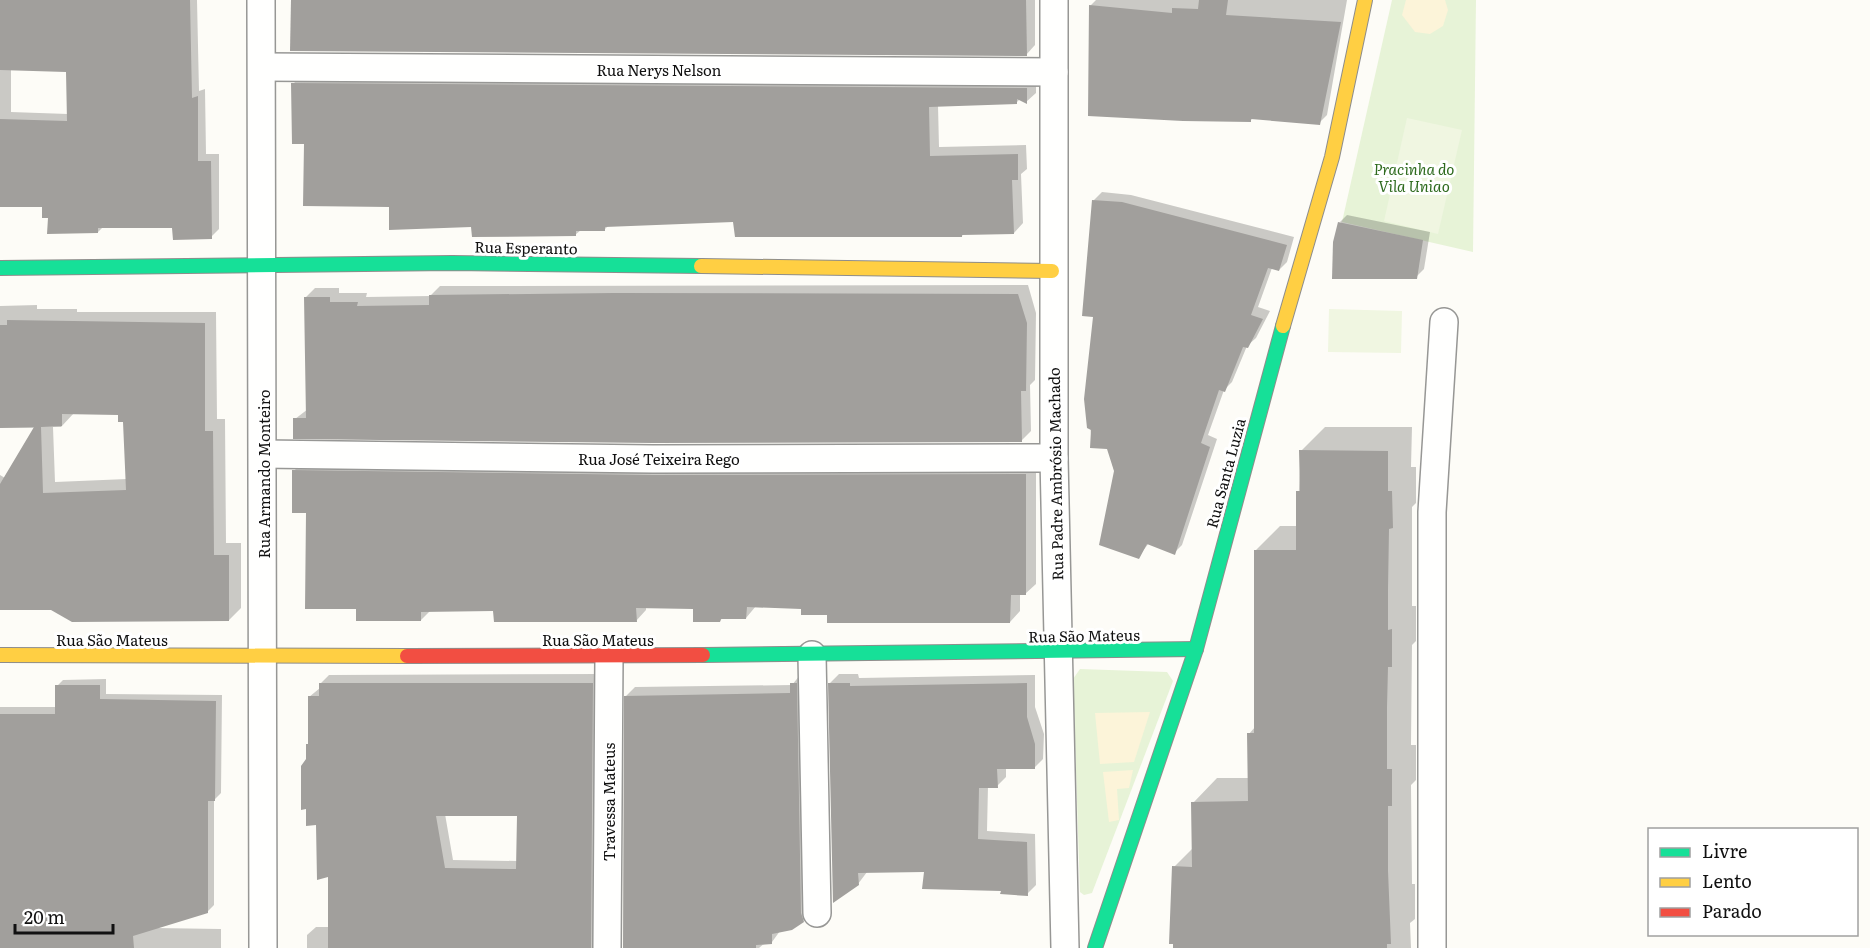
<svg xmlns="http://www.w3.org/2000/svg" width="1870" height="948" viewBox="0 0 1870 948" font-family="Literata,serif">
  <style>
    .green { fill: #e7f3d7 }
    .sand { fill: #fcf4d9 }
    .pitch { fill: #f0f6e1 }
    .shadow { fill: #0003; fill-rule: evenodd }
    .building { fill: #a19f9c; fill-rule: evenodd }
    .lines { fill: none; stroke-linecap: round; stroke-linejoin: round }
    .street-casing { stroke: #979795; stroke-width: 30 }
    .fast-casing { stroke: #8e8d8b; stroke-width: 16 }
    .slow-casing { stroke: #8e8d8b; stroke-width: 16 }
    .jam-casing { stroke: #8e8d8b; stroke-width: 16 }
    .street { stroke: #fffffe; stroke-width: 27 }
    .fast { stroke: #16e098; stroke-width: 14 }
    .slow { stroke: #ffcf43; stroke-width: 14 }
    .jam { stroke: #f24e42; stroke-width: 14 }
    .labels { text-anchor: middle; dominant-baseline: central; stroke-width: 6; stroke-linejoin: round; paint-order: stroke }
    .street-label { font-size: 15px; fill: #111; stroke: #fff }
    .park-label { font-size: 15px; font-style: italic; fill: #2f6b1f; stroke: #fff }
  </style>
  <rect width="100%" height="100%" fill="#fdfcf7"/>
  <g class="green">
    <path d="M 1392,0 L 1476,0 L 1473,252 L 1342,222 Z"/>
    <path d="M 1080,669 L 1167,672 L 1173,681 L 1092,893 L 1084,895 L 1080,892 L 1073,679 Z"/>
  </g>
  <g class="sand">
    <path d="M 1406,0 L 1445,0 L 1448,10 L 1443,26 L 1430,34 L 1415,32 L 1402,15 Z"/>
    <path d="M 1150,712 L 1134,762 L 1100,764 L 1095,713 Z"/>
    <path d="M 1133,770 L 1129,788 L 1117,789 L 1119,820 L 1109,822 L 1103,772 Z"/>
  </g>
  <g class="pitch">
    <path d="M 1407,118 L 1462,130 L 1438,234 L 1384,221 Z"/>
    <path d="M 1329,309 L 1402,311 L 1401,353 L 1328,352 Z"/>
  </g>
  <g class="shadow">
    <path d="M 0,0 L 197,0 L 199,91 L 205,89 L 206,154 L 219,154 L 219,229 L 211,237 L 174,226 L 104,226 L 98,232 L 44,206 L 0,205 ZM 11,69 L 68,70 L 68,114 L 11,112 Z"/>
    <path d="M 293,0 L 1035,0 L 1035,45 L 1026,55 Z"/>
    <path d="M 1096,0 L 1347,0 L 1327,115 L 1319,123 L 1253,118 L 1251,120 L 1090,6 Z"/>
    <path d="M 303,74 L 1036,79 L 1036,93 L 1026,102 L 1020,99 L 1016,103 L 938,105 L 939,147 L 1026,145 L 1027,169 L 1021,174 L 1023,223 L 1014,233 L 964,233 L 962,236 L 735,221 L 609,225 L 604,230 L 581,230 L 575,235 L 473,225 L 391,205 L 305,142 L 293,84 Z"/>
    <path d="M 1102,192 L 1131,195 L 1294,237 L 1287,262 L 1279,270 L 1272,268 L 1258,307 L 1270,311 L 1256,338 L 1247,346 L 1232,382 L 1224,390 L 1208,435 L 1217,439 L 1182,545 L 1174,553 L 1149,543 L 1138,557 L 1108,448 L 1092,446 L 1088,399 L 1095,316 L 1094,200 Z"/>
    <path d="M 1347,215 L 1430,232 L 1424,269 L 1416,277 L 1340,222 Z"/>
    <path d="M 1028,285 L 1036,313 L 1035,380 L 1030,385 L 1031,431 L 1021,441 L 295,419 L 308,409 L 306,297 L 315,288 L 339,288 L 339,293 L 367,293 L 366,297 L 430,296 L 440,286 L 467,286 Z"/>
    <path d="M 37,305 L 37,309 L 77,309 L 77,312 L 216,312 L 217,419 L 225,419 L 226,543 L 241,543 L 241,608 L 229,620 L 52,608 L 0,609 L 0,475 L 5,478 L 36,428 L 0,428 L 0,306 ZM 74,413 L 120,413 L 125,421 L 127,479 L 55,482 L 53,427 L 61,427 Z"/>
    <path d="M 1325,427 L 1412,427 L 1411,467 L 1416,467 L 1416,503 L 1412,507 L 1412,606 L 1416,606 L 1416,641 L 1412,645 L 1411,745 L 1416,745 L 1416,780 L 1411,785 L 1412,884 L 1415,884 L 1415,919 L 1410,923 L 1411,948 L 1174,948 L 1174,867 L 1193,848 L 1193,803 L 1217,778 L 1249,778 L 1249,734 L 1255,727 L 1256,550 L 1280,526 L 1297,526 L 1301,451 Z"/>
    <path d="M 304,460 L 1036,464 L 1036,584 L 1025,594 L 1020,594 L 1020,611 L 1010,622 L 828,614 L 802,607 L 756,606 L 746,618 L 723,617 L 720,621 L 694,607 L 646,606 L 646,610 L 636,621 L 495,610 L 430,611 L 421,620 L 358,608 L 308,512 L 294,471 Z"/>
    <path d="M 601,674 L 605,948 L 307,948 L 307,935 L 316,927 L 330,927 L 330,875 L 317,824 L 308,760 L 309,697 L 320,688 L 320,684 L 329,675 ZM 445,814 L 519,815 L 518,861 L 453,860 Z"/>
    <path d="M 839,674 L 858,674 L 859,678 L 1035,675 L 1035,707 L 1044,734 L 1043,759 L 1034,768 L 1006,768 L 1006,777 L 997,786 L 988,786 L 987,831 L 1035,834 L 1036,885 L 1027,894 L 926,870 L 867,872 L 858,884 L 830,683 Z"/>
    <path d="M 800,675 L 812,912 L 803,921 L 780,931 L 772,942 L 765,943 L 759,948 L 624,948 L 626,696 L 635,687 L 792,685 Z"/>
    <path d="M 106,679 L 106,694 L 222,695 L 221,793 L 214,800 L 214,905 L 207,912 L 156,928 L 221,929 L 221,948 L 0,948 L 0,707 L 57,707 L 57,686 L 63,680 Z"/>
  </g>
  <g class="building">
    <path d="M 0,0 L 190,0 L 192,98 L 198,96 L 198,161 L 211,161 L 212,239 L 173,240 L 172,228 L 98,228 L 98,233 L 47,234 L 48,218 L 42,218 L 42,207 L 0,207 L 0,119 L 67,121 L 66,72 L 0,70 Z"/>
    <path d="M 291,0 L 1026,0 L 1027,56 L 290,51 Z"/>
    <path d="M 1199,0 L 1228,0 L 1226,15 L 1341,22 L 1320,125 L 1251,119 L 1251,122 L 1183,121 L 1088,116 L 1089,5 L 1172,13 L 1172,8 L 1198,9 Z"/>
    <path d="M 291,83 L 1027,88 L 1027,104 L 1017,99 L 1017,104 L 929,107 L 930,156 L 1018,154 L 1018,180 L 1012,180 L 1014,234 L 962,235 L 962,237 L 735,237 L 733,222 L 605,227 L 605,231 L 576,231 L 576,236 L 472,237 L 471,227 L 389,230 L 389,207 L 303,206 L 304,144 L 292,144 Z"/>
    <path d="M 1092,200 L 1122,202 L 1287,245 L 1279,271 L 1268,268 L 1251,315 L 1263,319 L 1248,348 L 1243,347 L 1225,392 L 1219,390 L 1201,443 L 1210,447 L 1175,555 L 1147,544 L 1139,559 L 1099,545 L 1114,471 L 1107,449 L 1090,448 L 1091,430 L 1087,428 L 1084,399 L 1093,317 L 1082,316 Z"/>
    <path d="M 1338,222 L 1423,240 L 1417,279 L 1332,279 L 1333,242 Z"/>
    <path d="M 614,293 L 1018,294 L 1027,323 L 1026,391 L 1021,391 L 1022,442 L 653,443 L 293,439 L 293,418 L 306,418 L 304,297 L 330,297 L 330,302 L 358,302 L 357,306 L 429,305 L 429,295 Z"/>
    <path d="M 7,320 L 205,323 L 205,431 L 213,431 L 214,555 L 229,555 L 229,621 L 72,622 L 51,610 L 0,610 L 0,484 L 34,427 L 0,428 L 0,325 L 7,325 ZM 62,414 L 118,415 L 118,422 L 123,422 L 126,490 L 43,493 L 41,427 L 62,426 Z"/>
    <path d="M 1299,450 L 1388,451 L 1388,491 L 1392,491 L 1393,528 L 1389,529 L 1388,589 L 1388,630 L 1392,629 L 1392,667 L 1388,667 L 1387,707 L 1387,769 L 1392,769 L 1392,806 L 1388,806 L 1388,871 L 1391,944 L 1387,944 L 1387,948 L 1173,948 L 1173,944 L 1169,944 L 1172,866 L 1192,867 L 1191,802 L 1248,801 L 1247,733 L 1254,733 L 1254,550 L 1296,550 L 1296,491 L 1300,491 Z"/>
    <path d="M 292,470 L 653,475 L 1026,474 L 1026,595 L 1011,595 L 1010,623 L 827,623 L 827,615 L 801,615 L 801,609 L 747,607 L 746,619 L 721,619 L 720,622 L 693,622 L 693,609 L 636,608 L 637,622 L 494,622 L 493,611 L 421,612 L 421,621 L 356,621 L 356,609 L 305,609 L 306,513 L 292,513 Z"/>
    <path d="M 319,683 L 593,683 L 591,948 L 328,948 L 328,877 L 317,880 L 316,825 L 306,826 L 306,809 L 301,810 L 301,766 L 306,759 L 306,744 L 308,744 L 308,696 L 319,696 ZM 436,816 L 517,816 L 516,869 L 445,868 Z"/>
    <path d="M 790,683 L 797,683 L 801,913 L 804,922 L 792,930 L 772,934 L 772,944 L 756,945 L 756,948 L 623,948 L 624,696 L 790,693 Z"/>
    <path d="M 828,683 L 850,683 L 850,686 L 1027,683 L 1027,717 L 1035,744 L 1035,769 L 997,769 L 998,788 L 979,788 L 978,839 L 1027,842 L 1028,896 L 1000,894 L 1001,891 L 922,889 L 924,872 L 858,873 L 859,885 L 833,903 Z"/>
    <path d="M 55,685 L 100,685 L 100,699 L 216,701 L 215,801 L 208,801 L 208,913 L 133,936 L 134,948 L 0,948 L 0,714 L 55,714 Z"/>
  </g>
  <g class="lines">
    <defs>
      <g id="street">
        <path d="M 261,0 L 263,948"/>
        <path d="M 1054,0 L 1054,458 L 1065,948"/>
        <path d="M 263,67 L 1054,72"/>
        <path d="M 263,454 L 653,459 L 1054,458"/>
        <path d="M 812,655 L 817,913"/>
        <path d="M 607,948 L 609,656"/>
        <path d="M 1432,948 L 1432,512 L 1444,322"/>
      </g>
      <g id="fast">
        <path d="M 0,268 L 452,263 L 701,266"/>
        <path d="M 703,655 L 1196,649"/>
        <path d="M 1095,948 L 1196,649 L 1283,326"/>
      </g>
      <g id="slow">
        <path d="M 701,266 L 1052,271"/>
        <path d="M 1283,326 L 1332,157 L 1365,0"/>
        <path d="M 0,655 L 407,656"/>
      </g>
      <path id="jam" d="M 407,656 L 703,655"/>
    </defs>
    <use href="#street" class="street-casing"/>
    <use href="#fast" class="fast-casing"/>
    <use href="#slow" class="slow-casing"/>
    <use href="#jam" class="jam-casing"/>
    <use href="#street" class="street"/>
    <use href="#fast" class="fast"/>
    <use href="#slow" class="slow"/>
    <use href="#jam" class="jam"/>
  </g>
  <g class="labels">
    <g class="street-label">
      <text x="659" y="69">Rua Nerys Nelson</text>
      <text transform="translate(526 247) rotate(1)">Rua Esperanto</text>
      <text x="659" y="458">Rua José Teixeira Rego</text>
      <text transform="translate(1225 473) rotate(-75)">Rua Santa Luzia</text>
      <text transform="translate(263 474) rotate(-90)">Rua Armando Monteiro</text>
      <text transform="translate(1055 474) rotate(-91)">Rua Padre Ambrósio Machado</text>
      <text transform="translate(1084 635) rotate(-1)">Rua São Mateus</text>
      <text x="112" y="639">Rua São Mateus</text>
      <text x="598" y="639">Rua São Mateus</text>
      <text transform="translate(608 802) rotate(-90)">Travessa Mateus</text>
    </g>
    <g class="park-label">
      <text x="1414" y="168">Pracinha do<tspan x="1414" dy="17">Vila Uniao</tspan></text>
    </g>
  </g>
  <rect x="1648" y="828" width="210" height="108" fill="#ffffff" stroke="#a0a0a0" stroke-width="1.5"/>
  <rect x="1660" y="848" width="30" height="9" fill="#16e098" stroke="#a0a0a0" stroke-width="1.5"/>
  <text x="1702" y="858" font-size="18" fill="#111111">Livre</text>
  <rect x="1660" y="878" width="30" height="9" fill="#ffcf43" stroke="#a0a0a0" stroke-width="1.5"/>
  <text x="1702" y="888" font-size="18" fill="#111111">Lento</text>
  <rect x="1660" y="908" width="30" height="9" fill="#f24e42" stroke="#a0a0a0" stroke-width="1.5"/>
  <text x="1702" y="918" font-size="18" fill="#111111">Parado</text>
  <path d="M15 924v9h98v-9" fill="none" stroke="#111111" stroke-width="3"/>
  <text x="24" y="924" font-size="18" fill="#111111" stroke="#ffffff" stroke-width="4.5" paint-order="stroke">20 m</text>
</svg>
